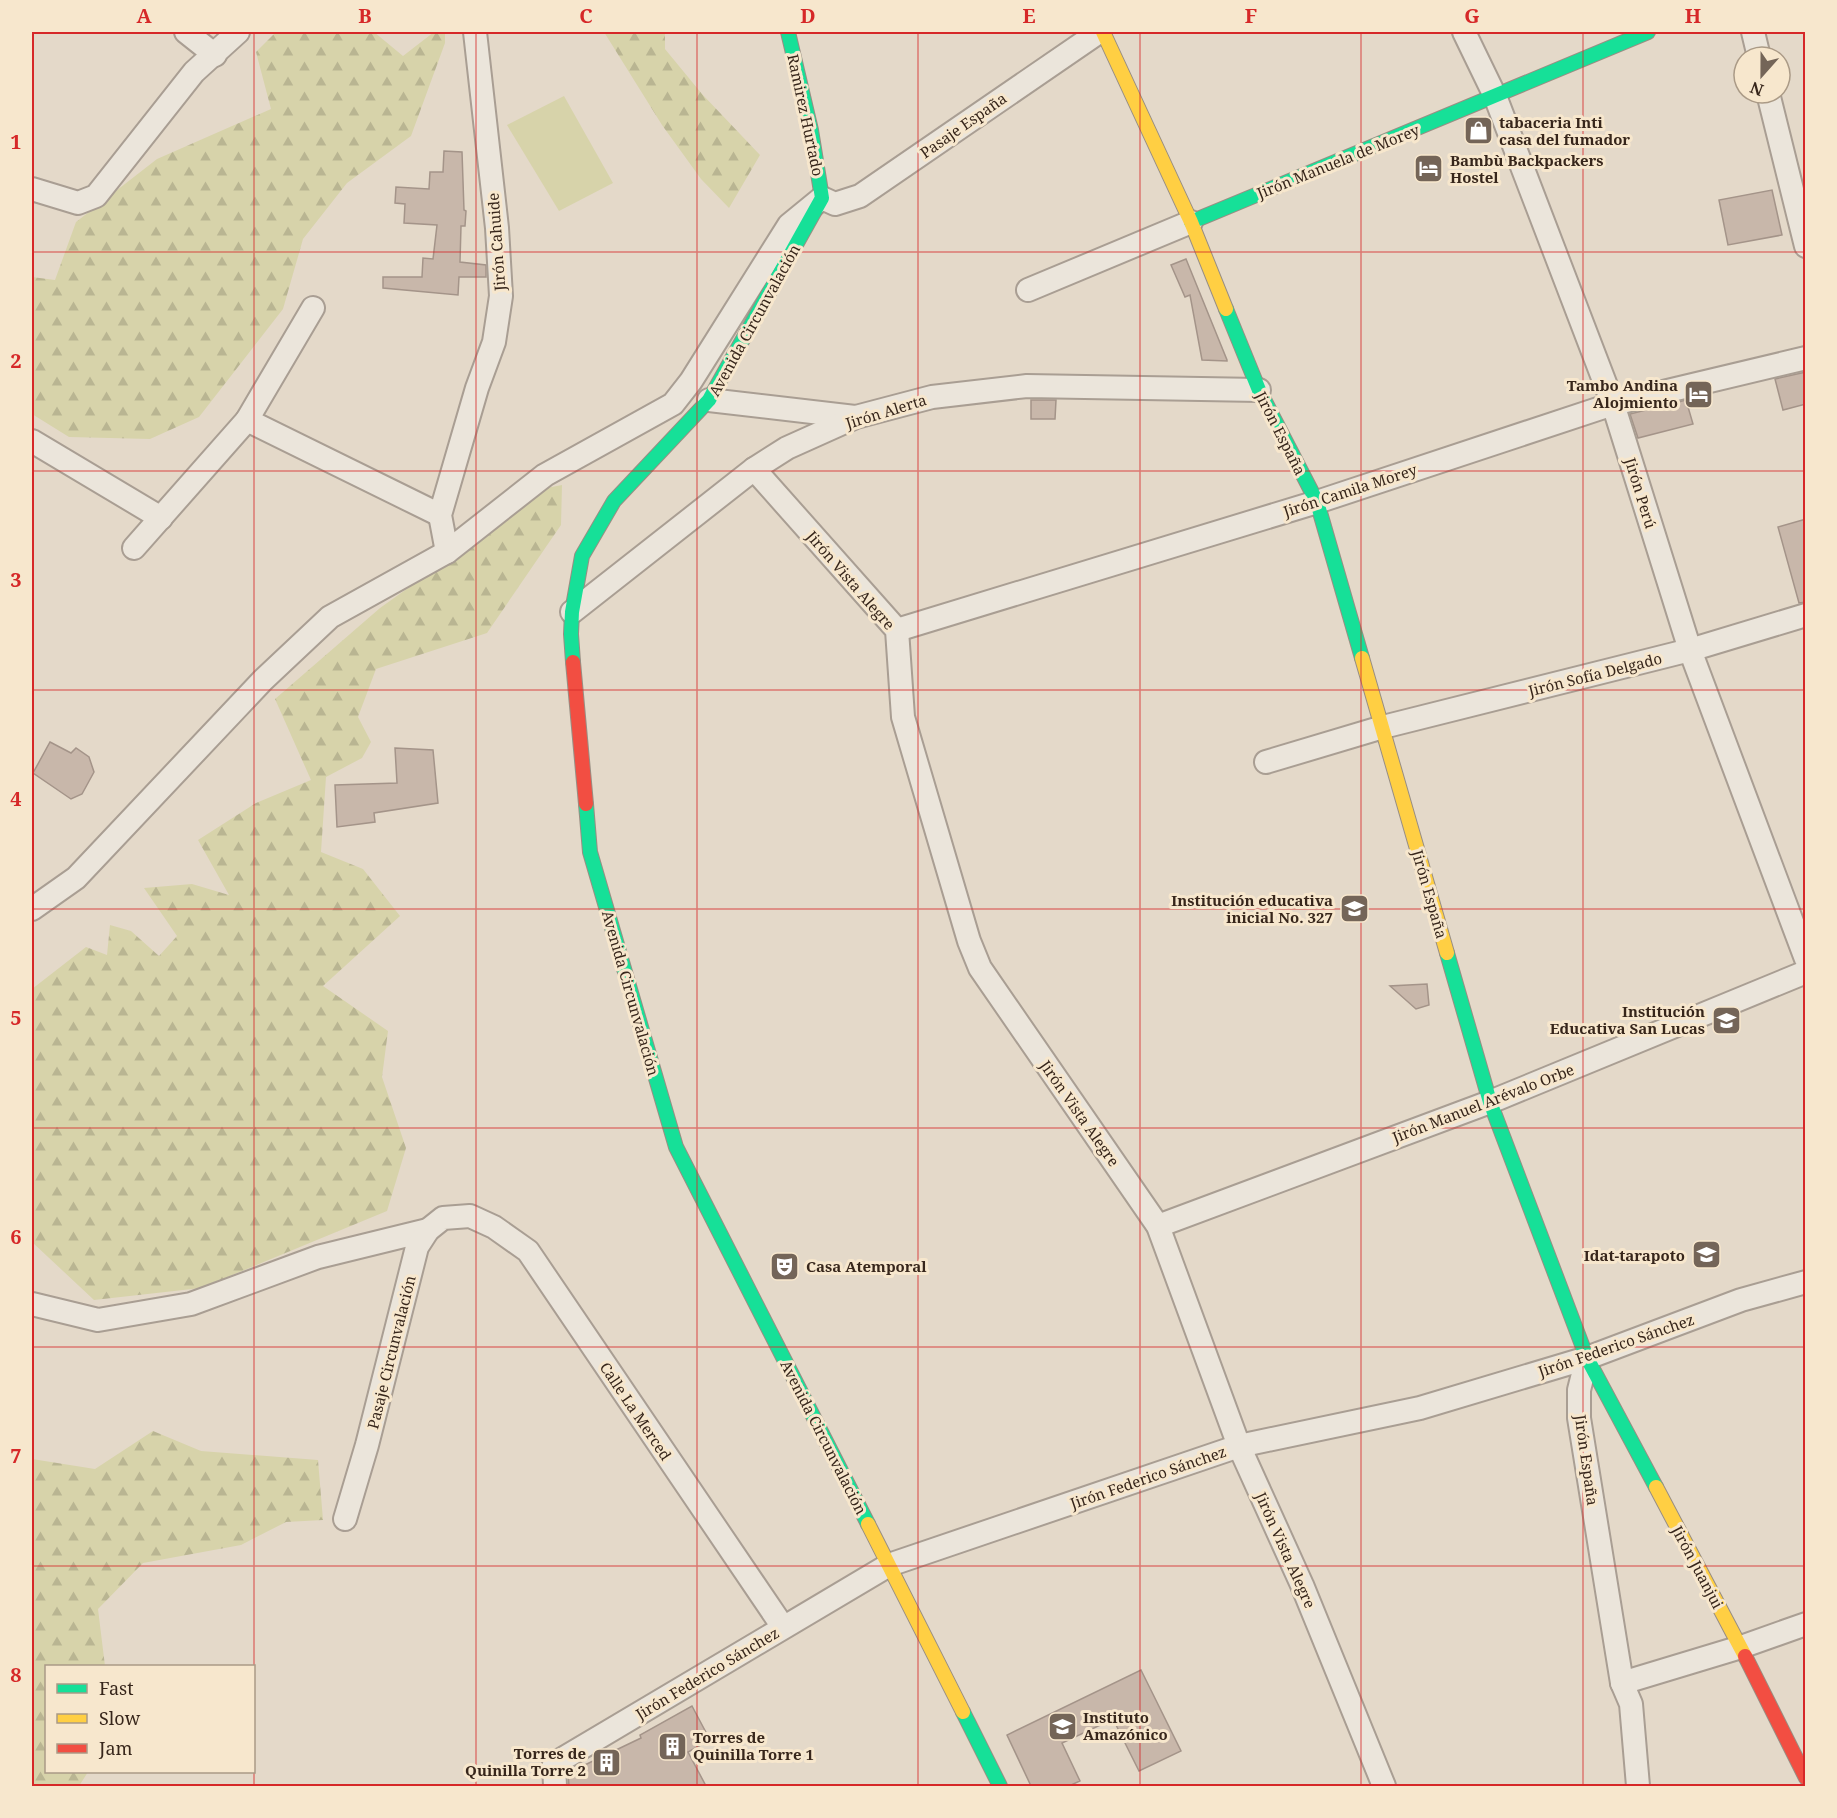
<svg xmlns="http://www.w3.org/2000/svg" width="1837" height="1818" viewBox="0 0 1837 1818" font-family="'Noto Serif',serif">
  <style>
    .green { fill: #d7d3aa }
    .forest { fill: url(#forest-firs) }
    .building { fill: #c8b7aa; stroke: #a49489; stroke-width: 1.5 }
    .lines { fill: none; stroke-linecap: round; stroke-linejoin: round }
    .street-casing { stroke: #a99e93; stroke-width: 26 }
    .fast-casing { stroke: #988e83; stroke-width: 16 }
    .slow-casing { stroke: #988e83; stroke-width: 16 }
    .jam-casing { stroke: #988e83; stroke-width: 16 }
    .street { stroke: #ebe5db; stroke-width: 22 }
    .fast { stroke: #16e098; stroke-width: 14 }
    .slow { stroke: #ffcf43; stroke-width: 14 }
    .jam { stroke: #f24e42; stroke-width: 14 }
    .grid { fill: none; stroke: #d62828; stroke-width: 1.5; stroke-opacity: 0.55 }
    .labels { text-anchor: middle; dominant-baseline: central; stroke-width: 6; stroke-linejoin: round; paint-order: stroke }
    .street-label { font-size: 15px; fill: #37261b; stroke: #f7e7cd }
    .poi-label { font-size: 15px; font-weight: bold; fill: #37261b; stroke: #f7e7cd; text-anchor: start }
    .neatline { fill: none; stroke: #d62828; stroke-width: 2 }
    .grid-label { font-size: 20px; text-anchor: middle; font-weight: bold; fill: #d62828 }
  </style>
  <defs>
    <pattern id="forest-firs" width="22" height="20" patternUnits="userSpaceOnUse" patternTransform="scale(1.5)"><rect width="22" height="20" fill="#d7d3aa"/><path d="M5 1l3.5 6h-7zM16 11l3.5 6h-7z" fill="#b9b592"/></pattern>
  </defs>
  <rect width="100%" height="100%" fill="#e4d9c9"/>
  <path class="green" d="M 564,96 L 613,183 L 559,211 L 507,125 Z"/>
  <g class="forest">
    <path d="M 276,32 L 374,32 L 403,56 L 434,32 L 445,32 L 445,43 L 411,136 L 347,183 L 303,239 L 283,309 L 199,417 L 150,439 L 69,437 L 32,414 L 32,277 L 55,280 L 76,222 L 157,159 L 271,109 L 256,52 Z"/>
    <path d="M 604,32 L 665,32 L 665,49 L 702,94 L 760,155 L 729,208 L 701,179 L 662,125 Z"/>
    <path d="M 562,485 L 561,525 L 487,633 L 376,669 L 358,717 L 371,742 L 362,758 L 326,777 L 321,852 L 363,869 L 400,916 L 323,986 L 388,1031 L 382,1077 L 406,1148 L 387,1211 L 201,1288 L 94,1300 L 32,1242 L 32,989 L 86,947 L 107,955 L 110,925 L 131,931 L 159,956 L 177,936 L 144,888 L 192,884 L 229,895 L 198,840 L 256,803 L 311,780 L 275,699 L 380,608 L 474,541 L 526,492 Z"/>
    <path d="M 153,1431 L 201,1451 L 318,1460 L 323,1520 L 286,1522 L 241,1545 L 143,1563 L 98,1609 L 105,1666 L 46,1666 L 46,1772 L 88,1772 L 79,1786 L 32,1786 L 32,1459 L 95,1469 Z"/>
  </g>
  <g class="building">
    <path d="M 444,151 L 462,152 L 464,210 L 466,211 L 465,226 L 461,226 L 460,262 L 486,265 L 486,277 L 459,277 L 458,295 L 383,288 L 383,277 L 422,277 L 423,258 L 433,259 L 437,225 L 404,223 L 405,204 L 395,203 L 396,187 L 429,189 L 430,172 L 443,172 Z"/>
    <path d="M 1772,190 L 1782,235 L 1728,245 L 1719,200 Z"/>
    <path d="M 1186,259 L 1227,360 L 1227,361 L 1202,360 L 1190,295 L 1185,297 L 1171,265 Z"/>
    <path d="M 1806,372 L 1806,404 L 1783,410 L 1775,379 Z"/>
    <path d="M 1031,400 L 1056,400 L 1055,419 L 1031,419 Z"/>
    <path d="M 1686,400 L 1693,424 L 1638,438 L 1630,414 Z"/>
    <path d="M 1806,519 L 1806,602 L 1799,603 L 1778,527 Z"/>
    <path d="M 50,742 L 71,753 L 76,748 L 89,757 L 94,772 L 82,794 L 71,799 L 33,773 Z"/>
    <path d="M 395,748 L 433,750 L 438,803 L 374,813 L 375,822 L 337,827 L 335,785 L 397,783 Z"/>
    <path d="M 1427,984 L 1429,1005 L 1416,1009 L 1390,986 Z"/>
    <path d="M 1141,1670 L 1181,1751 L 1139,1771 L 1113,1719 L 1062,1743 L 1080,1781 L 1069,1786 L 1031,1786 L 1007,1735 Z"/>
    <path d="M 692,1706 L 710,1740 L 688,1752 L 706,1786 L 569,1786 L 568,1773 L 641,1738 L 640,1735 Z"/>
  </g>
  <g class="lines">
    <defs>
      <g id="street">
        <path d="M 186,32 L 215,55"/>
        <path d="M 1464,32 L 1495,96 L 1613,404 L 1690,650 L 1806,959"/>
        <path d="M 1753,32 L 1759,57"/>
        <path d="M 1768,93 L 1806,246"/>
        <path d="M 32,189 L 78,203 L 96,196 L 194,72 L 238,32"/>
        <path d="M 1028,290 L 1191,222"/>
        <path d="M 313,308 L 247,420 L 440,515"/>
        <path d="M 709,400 L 855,417"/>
        <path d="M 32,441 L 161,518"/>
        <path d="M 754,469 L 897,630 L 903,717 L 969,941 L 980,968 L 1158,1226 L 1239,1446 L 1302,1585 L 1384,1786"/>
        <path d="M 134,548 L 247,420"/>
        <path d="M 447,552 L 440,515 L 477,388 L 494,342 L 501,296 L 497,228 L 475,32"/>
        <path d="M 572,612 L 754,469 L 787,448 L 856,417 L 932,397 L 1027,386 L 1259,390"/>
        <path d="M 897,630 L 1317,502 L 1613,404 L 1806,358"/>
        <path d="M 1266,762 L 1383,727 L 1690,650 L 1806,615"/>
        <path d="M 32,909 L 76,878 L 263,680 L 330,617 L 447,552 L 545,475 L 673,404 L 691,381 L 789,225 L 822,198 L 835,204 L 860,196 L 1099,32"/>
        <path d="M 1158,1226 L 1490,1102 L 1806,972"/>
        <path d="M 32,1304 L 98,1320 L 191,1304 L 318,1257 L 428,1230"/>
        <path d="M 1587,1358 L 1579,1390 L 1579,1418 L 1622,1683 L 1631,1704 L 1638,1786"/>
        <path d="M 345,1519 L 367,1445 L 417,1247 L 428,1230 L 443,1218 L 470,1216 L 494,1227 L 528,1251 L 783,1627"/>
        <path d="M 1622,1683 L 1741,1647 L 1806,1624"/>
        <path d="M 555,1786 L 554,1764 L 889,1565 L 1239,1446 L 1420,1408 L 1587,1358 L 1741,1300 L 1806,1282"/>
      </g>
      <g id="fast">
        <path d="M 1191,222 L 1648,32"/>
        <path d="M 1226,309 L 1259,390 L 1317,502 L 1362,658"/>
        <path d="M 573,662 L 571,634 L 572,612 L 582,556 L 614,501 L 709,400 L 822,198 L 811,130 L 788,32"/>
        <path d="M 586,804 L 590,852 L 676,1147 L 868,1524"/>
        <path d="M 1447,953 L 1490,1102 L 1587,1358 L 1656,1487"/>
        <path d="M 963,1712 L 1000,1786"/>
      </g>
      <g id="slow">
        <path d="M 1103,32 L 1191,222 L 1226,309"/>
        <path d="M 1362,658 L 1447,953"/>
        <path d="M 1656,1487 L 1745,1656"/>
        <path d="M 868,1524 L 963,1712"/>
      </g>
      <g id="jam">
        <path d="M 573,662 L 586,804"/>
        <path d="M 1745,1656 L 1806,1778"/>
      </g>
    </defs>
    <use href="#street" class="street-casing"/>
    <use href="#fast" class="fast-casing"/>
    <use href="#slow" class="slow-casing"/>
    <use href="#jam" class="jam-casing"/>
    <use href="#street" class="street"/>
    <use href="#fast" class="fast"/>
    <use href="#slow" class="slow"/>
    <use href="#jam" class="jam"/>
  </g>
  <path class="grid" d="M 254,32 L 254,1786M 476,32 L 476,1786M 697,32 L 697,1786M 918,32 L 918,1786M 1140,32 L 1140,1786M 1361,32 L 1361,1786M 1583,32 L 1583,1786M 32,252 L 1806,252M 32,471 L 1806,471M 32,690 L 1806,690M 32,909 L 1806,909M 32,1128 L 1806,1128M 32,1347 L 1806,1347M 32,1566 L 1806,1566"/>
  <defs>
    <symbol id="shop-square" viewBox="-11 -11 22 22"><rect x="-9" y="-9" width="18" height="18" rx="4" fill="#746558" stroke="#f7e7cd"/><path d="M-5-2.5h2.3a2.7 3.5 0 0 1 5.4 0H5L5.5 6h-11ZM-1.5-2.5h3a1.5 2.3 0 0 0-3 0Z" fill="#fff"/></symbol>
    <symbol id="hotel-square" viewBox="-11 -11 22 22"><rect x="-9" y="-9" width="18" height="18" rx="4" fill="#746558" stroke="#f7e7cd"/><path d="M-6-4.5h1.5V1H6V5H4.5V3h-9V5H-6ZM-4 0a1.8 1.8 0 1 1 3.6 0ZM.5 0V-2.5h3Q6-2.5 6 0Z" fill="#fff"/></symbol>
    <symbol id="school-square" viewBox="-11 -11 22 22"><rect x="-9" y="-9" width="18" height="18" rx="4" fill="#746558" stroke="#f7e7cd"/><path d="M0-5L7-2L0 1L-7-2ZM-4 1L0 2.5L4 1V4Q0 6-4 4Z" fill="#fff"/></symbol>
    <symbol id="theatre-square" viewBox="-11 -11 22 22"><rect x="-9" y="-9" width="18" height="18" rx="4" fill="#746558" stroke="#f7e7cd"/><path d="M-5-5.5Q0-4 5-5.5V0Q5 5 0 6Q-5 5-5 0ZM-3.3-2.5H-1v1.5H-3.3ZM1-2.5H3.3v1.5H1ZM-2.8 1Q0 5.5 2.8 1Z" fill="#fff"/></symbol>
    <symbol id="university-square" viewBox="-11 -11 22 22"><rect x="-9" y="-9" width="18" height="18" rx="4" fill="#746558" stroke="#f7e7cd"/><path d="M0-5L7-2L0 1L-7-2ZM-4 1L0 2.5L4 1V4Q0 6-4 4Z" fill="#fff"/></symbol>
    <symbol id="building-square" viewBox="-11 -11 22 22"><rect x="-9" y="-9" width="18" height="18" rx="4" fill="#746558" stroke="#f7e7cd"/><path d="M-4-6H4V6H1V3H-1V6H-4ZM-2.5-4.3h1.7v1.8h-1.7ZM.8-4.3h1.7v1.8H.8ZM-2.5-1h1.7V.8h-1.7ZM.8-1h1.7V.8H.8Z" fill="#fff"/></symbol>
  </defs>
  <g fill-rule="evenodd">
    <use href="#shop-square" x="1462" y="114" width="33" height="33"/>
    <use href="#hotel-square" x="1412" y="152" width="33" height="33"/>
    <use href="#hotel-square" x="1682" y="378" width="33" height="33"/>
    <use href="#school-square" x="1338" y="892" width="33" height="33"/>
    <use href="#school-square" x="1710" y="1004" width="33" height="33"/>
    <use href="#school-square" x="1690" y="1238" width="33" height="33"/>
    <use href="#theatre-square" x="768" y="1250" width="33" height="33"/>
    <use href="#university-square" x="1046" y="1710" width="33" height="33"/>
    <use href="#building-square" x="656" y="1730" width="33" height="33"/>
    <use href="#building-square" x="590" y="1746" width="33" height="33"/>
  </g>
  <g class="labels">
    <g class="street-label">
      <text transform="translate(806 115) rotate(78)">Ramirez Hurtado</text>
      <text transform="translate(963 125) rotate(-35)">Pasaje España</text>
      <text transform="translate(1338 161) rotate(-22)">Jirón Manuela de Morey</text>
      <text transform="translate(496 242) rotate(-94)">Jirón Cahuide</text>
      <text transform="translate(754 320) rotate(-61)">Avenida Circunvalación</text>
      <text transform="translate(886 411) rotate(-17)">Jirón Alerta</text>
      <text transform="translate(1281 433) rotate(63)">Jirón España</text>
      <text transform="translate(1350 490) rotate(-18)">Jirón Camila Morey</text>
      <text transform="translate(1641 493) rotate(73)">Jirón Perú</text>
      <text transform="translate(851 580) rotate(49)">Jirón Vista Alegre</text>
      <text transform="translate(1595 674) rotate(-14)">Jirón Sofía Delgado</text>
      <text transform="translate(1430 894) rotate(74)">Jirón España</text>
      <text transform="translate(631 993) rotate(74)">Avenida Circunvalación</text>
      <text transform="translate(1483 1103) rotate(-21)">Jirón Manuel Arévalo Orbe</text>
      <text transform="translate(1080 1113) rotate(55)">Jirón Vista Alegre</text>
      <text transform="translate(1616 1345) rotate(-19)">Jirón Federico Sánchez</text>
      <text transform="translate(391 1352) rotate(-76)">Pasaje Circunvalación</text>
      <text transform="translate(636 1411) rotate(56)">Calle La Merced</text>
      <text transform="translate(824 1437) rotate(63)">Avenida Circunvalación</text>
      <text transform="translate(1587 1460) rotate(82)">Jirón España</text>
      <text transform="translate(1148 1477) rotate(-19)">Jirón Federico Sánchez</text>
      <text transform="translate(1286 1550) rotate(66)">Jirón Vista Alegre</text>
      <text transform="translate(1698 1567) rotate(62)">Jirón Juanjui</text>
      <text transform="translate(707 1673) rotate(-31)">Jirón Federico Sánchez</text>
    </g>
    <g class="poi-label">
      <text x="1499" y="122">tabaceria Inti<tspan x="1499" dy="17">casa del fumador</tspan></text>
      <text x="1450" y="160">Bambù Backpackers<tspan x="1450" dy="17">Hostel</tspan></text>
      <text x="1678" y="385" text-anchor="end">Tambo Andina<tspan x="1678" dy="17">Alojmiento</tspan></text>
      <text x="1333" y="900" text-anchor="end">Institución educativa<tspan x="1333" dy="17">inicial No. 327</tspan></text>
      <text x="1705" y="1011" text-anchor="end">Institución<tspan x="1705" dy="17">Educativa San Lucas</tspan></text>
      <text x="1685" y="1255" text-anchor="end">Idat-tarapoto</text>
      <text x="806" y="1266">Casa Atemporal</text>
      <text x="1083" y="1717">Instituto<tspan x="1083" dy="17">Amazónico</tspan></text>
      <text x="693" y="1737">Torres de<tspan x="693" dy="17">Quinilla Torre 1</tspan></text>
      <text x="586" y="1753" text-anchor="end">Torres de<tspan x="586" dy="17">Quinilla Torre 2</tspan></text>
    </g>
  </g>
  <rect width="1837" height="1818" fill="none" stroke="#f7e7cd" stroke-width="66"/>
  <rect x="45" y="1665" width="210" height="108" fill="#f7e7cd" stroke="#aa9a86" stroke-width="1.5"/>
  <rect x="57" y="1684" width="30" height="9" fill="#16e098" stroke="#aa9a86" stroke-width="1.5"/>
  <text x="99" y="1695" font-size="18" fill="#37261b">Fast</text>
  <rect x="57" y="1714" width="30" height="9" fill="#ffcf43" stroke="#aa9a86" stroke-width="1.5"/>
  <text x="99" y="1725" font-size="18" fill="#37261b">Slow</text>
  <rect x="57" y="1744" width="30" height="9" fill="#f24e42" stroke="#aa9a86" stroke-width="1.5"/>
  <text x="99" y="1755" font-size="18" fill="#37261b">Jam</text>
  <g transform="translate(1762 75) rotate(201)"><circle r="28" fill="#f7e7cd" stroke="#aa9a86" stroke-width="1.5"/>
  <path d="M0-4.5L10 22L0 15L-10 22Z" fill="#746558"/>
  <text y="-9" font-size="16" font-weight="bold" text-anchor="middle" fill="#37261b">N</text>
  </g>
  <rect x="33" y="33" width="1771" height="1752" class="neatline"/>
  <g class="grid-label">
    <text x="144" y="23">A</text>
    <text x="365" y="23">B</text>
    <text x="586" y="23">C</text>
    <text x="808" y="23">D</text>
    <text x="1029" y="23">E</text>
    <text x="1251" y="23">F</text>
    <text x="1472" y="23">G</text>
    <text x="1693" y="23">H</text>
    <text x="16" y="149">1</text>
    <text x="16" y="368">2</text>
    <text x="16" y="587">3</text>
    <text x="16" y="806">4</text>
    <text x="16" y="1025">5</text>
    <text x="16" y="1244">6</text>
    <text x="16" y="1463">7</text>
    <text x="16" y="1682">8</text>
  </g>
</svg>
